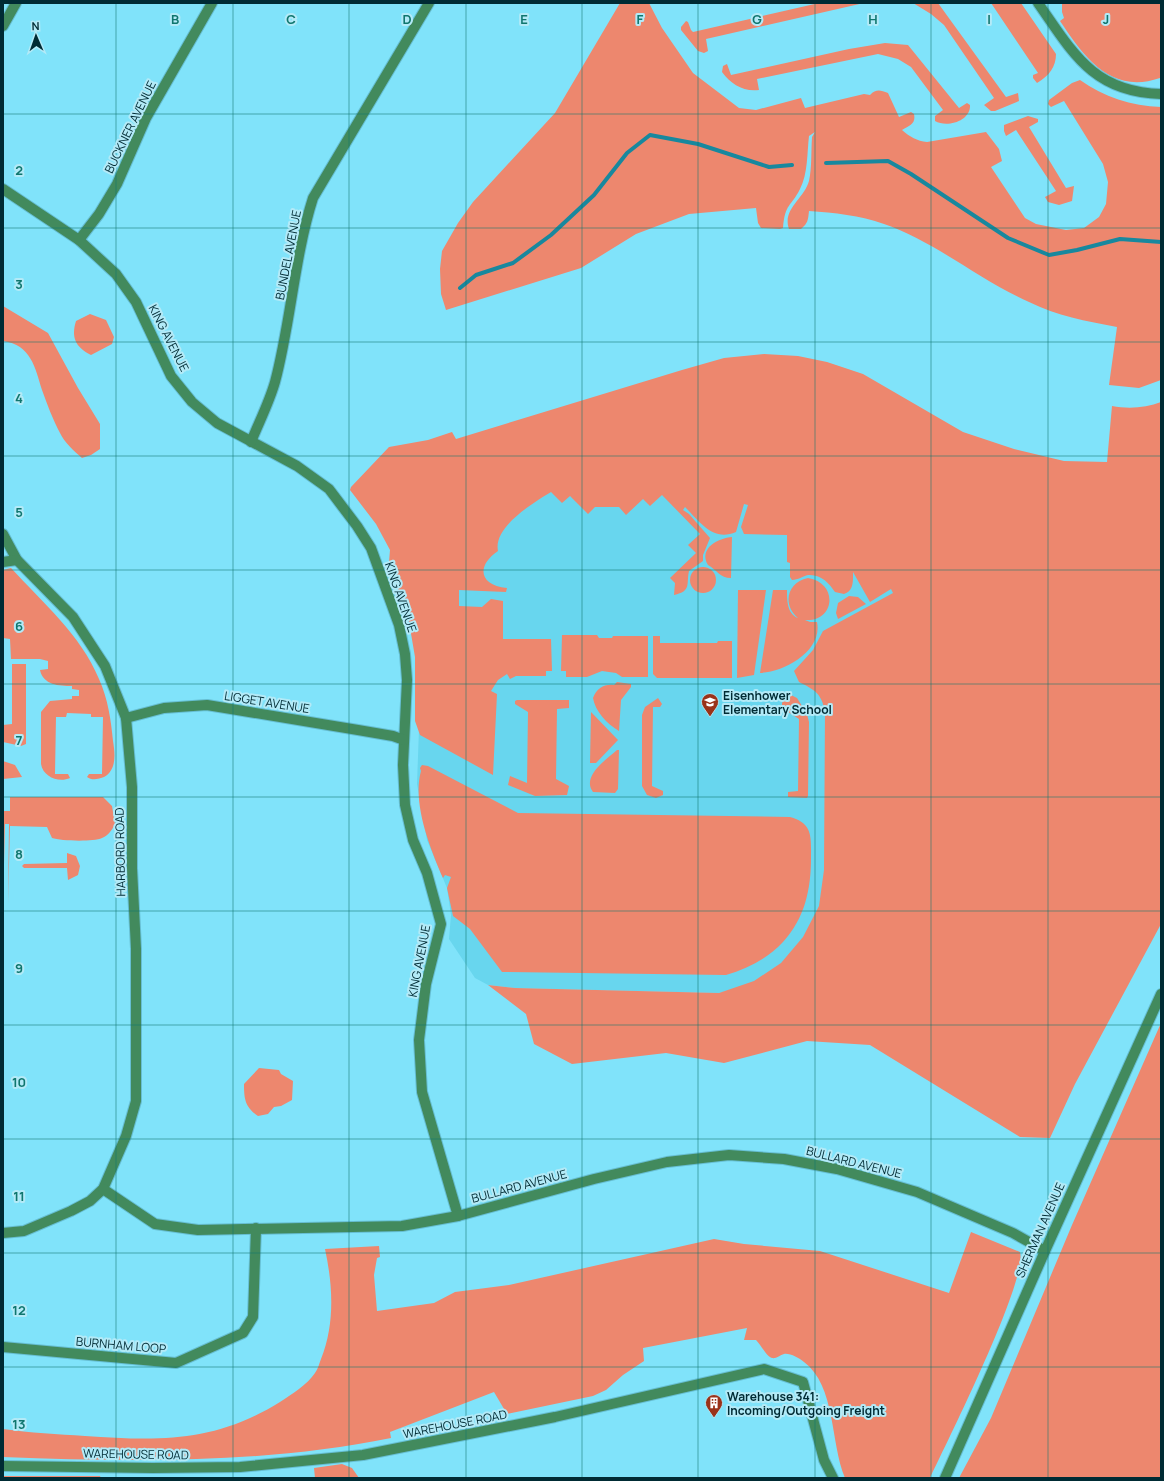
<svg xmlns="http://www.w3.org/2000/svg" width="1164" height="1481" viewBox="0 0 1164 1481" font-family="Manrope,sans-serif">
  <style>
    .built { fill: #68d6ee }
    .green { fill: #ed876e }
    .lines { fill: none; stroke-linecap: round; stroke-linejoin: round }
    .stream { stroke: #18889e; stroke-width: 4 }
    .minor-casing { stroke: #66bed2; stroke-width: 12 }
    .minor { stroke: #428a5d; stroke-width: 10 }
    .grid { fill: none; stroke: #0f766e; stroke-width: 1; stroke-opacity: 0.55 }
    .labels { text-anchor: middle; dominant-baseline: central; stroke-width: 4; stroke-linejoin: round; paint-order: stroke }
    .street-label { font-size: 12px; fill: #002b34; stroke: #b3eaf7 }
    .poi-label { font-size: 12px; font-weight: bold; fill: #002b34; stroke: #b3eaf7; text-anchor: start }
    .grid-label { font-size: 13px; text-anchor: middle; font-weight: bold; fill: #0f766e; stroke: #b3eaf7; stroke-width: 4; stroke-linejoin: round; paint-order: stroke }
  </style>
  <rect width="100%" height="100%" fill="#80e3fa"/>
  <path class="built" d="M 540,440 L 1033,538 L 797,975 L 719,993 L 515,988 L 488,985 L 475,978 L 449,939 L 451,915 L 447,888 L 427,840 L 417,784 L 420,701 L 419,658 Z"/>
  <g class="green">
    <path d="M 620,3 L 649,3 L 662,28 L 693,73 L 739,108 L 756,110 L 801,98 L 805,108 L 864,94 L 870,95 C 876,89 880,90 888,93 L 899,117 L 911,112 L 914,114 C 916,124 910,125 902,130 C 910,137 917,141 927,142 L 986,132 L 999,149 L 1002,161 L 991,167 L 1025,218 L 1036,224 L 1066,230 L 1084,228 L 1099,217 L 1106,204 L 1108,182 L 1103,164 L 1064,101 L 1051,107 L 1048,104 L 1049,100 L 1072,83 L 1080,80 C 1104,97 1131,106 1161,107 L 1161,380 L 1139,388 L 1109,385 L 1117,327 C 1086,321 1057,316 1029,302 C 979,280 936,242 884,224 C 860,215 834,213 809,211 C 808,220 808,223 801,229 L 789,229 C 782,209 804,199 809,181 C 812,168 811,151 812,137 L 815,132 L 809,136 C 807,153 808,174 800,189 C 791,207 785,203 783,228 L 780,229 L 761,228 L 758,223 L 756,208 L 689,214 L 636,234 L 581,268 L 446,310 L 441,294 L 440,269 L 442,251 L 458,223 L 473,202 L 555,113 Z"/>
    <path d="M 819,3 L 864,3 L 706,39 L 708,51 L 704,53 L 698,51 L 681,30 L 681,27 L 686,21 L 688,22 L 691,30 L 693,32 Z"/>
    <path d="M 913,3 L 938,3 L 1006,97 L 1018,93 L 1019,101 L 995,111 L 991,111 L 984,105 L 994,98 L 944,25 L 931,14 Z"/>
    <path d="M 991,3 L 1021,3 L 1056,54 C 1056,67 1049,76 1037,83 L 1033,78 L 1033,75 L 1038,73 Z"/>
    <path d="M 1062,3 L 1161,3 L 1161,77 L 1160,78 C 1111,95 1084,57 1060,21 L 1064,18 L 1062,12 Z"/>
    <path d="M 885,43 L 908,45 L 959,108 L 967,103 L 970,105 C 971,121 947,128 935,121 L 935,116 L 943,110 L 911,67 L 898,59 L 878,54 L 757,79 L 759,90 C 743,92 731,84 722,72 L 723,66 L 727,64 L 731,75 L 849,49 Z"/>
    <path d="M 1028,116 L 1038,119 L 1038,122 L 1029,127 L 1066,188 L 1074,186 L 1072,201 L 1059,205 L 1048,202 L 1045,197 L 1056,191 L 1016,130 L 1006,136 L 1004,131 L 1004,125 Z"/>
    <path d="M 3,306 L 48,333 L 78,388 L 100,424 L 100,449 L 91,455 L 82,458 C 74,451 64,442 60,433 C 53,420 47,404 42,390 C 35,367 31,345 3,341 Z"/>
    <path d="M 90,314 L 106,320 L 114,337 L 112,344 L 91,355 C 75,347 71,337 76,321 Z"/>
    <path d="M 764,354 L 798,356 L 827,362 L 863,374 L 963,432 L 1014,449 L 1064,461 L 1107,462 L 1112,406 C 1128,409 1146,408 1161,402 L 1161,924 L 1075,1084 L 1050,1138 L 1020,1137 L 870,1045 L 807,1041 L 724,1063 L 666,1053 L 572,1064 L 534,1044 L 526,1014 L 488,985 L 515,988 L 719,993 L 754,981 L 781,963 L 803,937 L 819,906 L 824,870 L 825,711 C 821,693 815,690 799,682 L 794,671 L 813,650 L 823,631 L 893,593 L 891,589 L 870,602 L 853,572 C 853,580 854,591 844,594 L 835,592 C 829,583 821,574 808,575 C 803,576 798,580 792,580 L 790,577 L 790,563 L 787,562 L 787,535 L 744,534 L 741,527 L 748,505 L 744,504 L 736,532 C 713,542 700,522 685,507 L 683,510 L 689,514 L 710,538 L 703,555 L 703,561 L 689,571 C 686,584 692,591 674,595 L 675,583 L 670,578 L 696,553 L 688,545 L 700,534 L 662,495 L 650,506 L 643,499 L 626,515 L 619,507 L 595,507 L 588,514 L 570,496 L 562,503 L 551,492 C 533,503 493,527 498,551 C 476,566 479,585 507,588 L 506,592 L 459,590 L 459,606 L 482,607 L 491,599 L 503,601 L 503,639 L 551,639 L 552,671 L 546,671 L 546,676 L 516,676 L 510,679 L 507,674 L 498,680 L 491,691 L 497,694 L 493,775 L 420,735 L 415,721 L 415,657 L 409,622 L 389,562 L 390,550 L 376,524 L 350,490 L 351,487 L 389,447 L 428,440 L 452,432 L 456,439 L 682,370 L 724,358 Z"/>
    <path d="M 732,537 L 731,578 C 720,578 717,570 708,565 C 698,548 719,538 732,537 Z"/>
    <circle cx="703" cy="580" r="13"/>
    <path d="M 11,568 C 42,602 81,635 99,679 C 108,699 111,720 113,741 C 115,753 117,770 104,777 C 99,779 92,781 87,777 L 89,774 L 102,774 L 103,717 L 91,717 L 91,714 L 67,713 L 66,717 L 56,717 L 55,774 L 68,774 L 70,778 C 59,783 43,777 41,764 L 41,712 L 50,701 L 72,699 L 72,696 L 79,696 L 79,690 L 72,689 L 72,686 C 59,686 43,685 40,670 L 48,669 L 48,661 L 40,659 L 11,659 L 10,639 L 3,638 L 3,570 Z"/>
    <path d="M 808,578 C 839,583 835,622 805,620 L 810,622 L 817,622 C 823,651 784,672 760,673 L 773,590 L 787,590 C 787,600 787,614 798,618 C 782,605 787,582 808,578 Z"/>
    <path d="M 738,590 L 766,590 L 754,675 L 737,678 Z"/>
    <path d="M 849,596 L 858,597 L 866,604 L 838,619 L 836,613 L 838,603 Z"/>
    <path d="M 562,635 L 597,635 L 599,638 L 612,638 L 613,636 L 648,636 L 648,677 L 622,677 L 616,673 L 602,671 L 587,677 L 566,677 L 566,671 L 561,671 Z"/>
    <path d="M 653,636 L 660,636 L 660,643 L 717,643 L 718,641 L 732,641 L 732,678 L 657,678 L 653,674 Z"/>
    <path d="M 12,664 L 26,664 L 26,744 L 21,746 L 3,742 L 3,725 L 12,724 Z"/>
    <path d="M 617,682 L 631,684 L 631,687 L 621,700 L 619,731 C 607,724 595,711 593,698 C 597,688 604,684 614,685 Z"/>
    <path d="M 791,695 L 797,698 L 807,714 L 809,722 L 808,796 L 807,798 L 788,797 L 788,792 L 798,791 L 799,719 L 782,708 L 782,703 L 786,697 Z"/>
    <path d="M 658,698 L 662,704 L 660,707 L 653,707 L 652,786 L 663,791 L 663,795 L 656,798 L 647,795 L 642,786 L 642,715 L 645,707 Z"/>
    <path d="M 517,700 L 569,700 L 569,708 L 557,709 L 556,779 L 569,786 L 567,795 L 535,796 L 508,785 L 510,776 L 527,783 L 528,712 L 515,704 L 515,701 Z"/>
    <path d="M 591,712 L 618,740 L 596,763 L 590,763 Z"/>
    <path d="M 617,750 L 619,750 L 618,789 L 615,793 L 593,792 C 581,776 607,759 617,750 Z"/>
    <path d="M 3,761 L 15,765 L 22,777 L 3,779 Z"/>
    <path d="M 422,765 L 428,766 L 518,813 L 790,817 C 813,823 811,837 811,858 C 811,889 805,918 783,942 C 767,959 748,968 726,975 L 502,972 L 470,929 L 453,916 L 447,888 L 451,877 L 445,875 L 443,878 C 430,848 412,803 421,771 L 420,768 Z"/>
    <path d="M 10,797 L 103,797 L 112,806 L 115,824 C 112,830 108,836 102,838 C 93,842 61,841 52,838 L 47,827 L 10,826 L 8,904 L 9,824 L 5,824 L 3,905 L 3,811 L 10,811 Z"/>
    <path d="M 67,853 L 76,856 L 80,866 L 78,875 L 68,880 L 67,868 L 24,868 L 22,866 L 24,864 L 67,863 Z"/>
    <path d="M 1161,1023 L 1161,1478 L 959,1478 L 991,1418 L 1072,1225 Z"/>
    <path d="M 259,1068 L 279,1070 L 281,1074 L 293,1081 L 292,1100 L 281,1106 L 274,1107 L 268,1114 L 258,1116 C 245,1107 244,1099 244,1084 Z"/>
    <path d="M 971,1232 L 1020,1252 C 1028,1280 947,1442 930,1478 L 845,1478 C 830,1442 836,1386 804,1362 C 799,1358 790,1353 784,1354 C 780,1355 776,1359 772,1358 C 767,1357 761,1345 756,1340 L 744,1340 L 747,1328 L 643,1348 L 644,1361 L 623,1375 L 606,1390 L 593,1396 L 507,1414 L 494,1392 L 390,1432 L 391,1438 C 263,1464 133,1462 3,1457 L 3,1429 C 30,1433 58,1434 85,1436 C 159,1441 214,1443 280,1402 C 292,1394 307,1385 315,1373 C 318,1369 319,1364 321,1359 C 335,1324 333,1286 325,1249 L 379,1246 L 380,1257 L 377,1258 L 374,1275 L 377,1311 L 434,1303 L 455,1292 L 509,1285 L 714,1239 L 744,1244 L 820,1251 L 949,1293 Z"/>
    <path d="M 342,1464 L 352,1468 L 359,1478 L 315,1478 L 314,1468 Z"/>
    <path d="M 3,1476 L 100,1476 L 101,1478 L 3,1478 Z"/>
  </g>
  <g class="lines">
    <g class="stream">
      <path d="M 826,163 L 888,161 L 911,174 L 1008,238 L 1049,255 L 1077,250 L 1120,239 L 1161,242"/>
      <path d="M 460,288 L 476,275 L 513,263 L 551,235 L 594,195 L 627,153 L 650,135 L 698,144 L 769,167 L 792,165"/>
    </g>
    <defs>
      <g id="minor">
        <path d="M 1038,3 C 1073,53 1093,92 1161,94"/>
        <path d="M 3,26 L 16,3"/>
        <path d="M 3,189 L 79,240 L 116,274 L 136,302 L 171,376 L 192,402 L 217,423 L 297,466 L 329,489 L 357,526 L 371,548 L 399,625 L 405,654 L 407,680 L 403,765 L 405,805 L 413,840 L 427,873 L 441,924 L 426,984 L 419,1040 L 422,1092 L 458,1216"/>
        <path d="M 79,240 L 99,214 L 117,184 L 146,118 L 212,3"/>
        <path d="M 251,442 C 259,422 269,403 275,382 C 291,322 294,258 313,198 L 429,3"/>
        <path d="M 3,534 L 17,560 L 73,617 L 105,666 L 126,718 L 132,787 L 132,868 L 136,949 L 136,1101 L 126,1136 L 103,1189 L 90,1201 L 71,1211 L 24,1231 L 3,1233"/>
        <path d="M 3,562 L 17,560"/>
        <path d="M 126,718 L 164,708 L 207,705 L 358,730 L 393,736 L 404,740"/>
        <path d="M 103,1189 L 155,1224 L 198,1230 L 402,1226 L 458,1216 L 594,1179 L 667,1162 L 729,1155 L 784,1159 L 837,1169 L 917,1192 L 1013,1233 L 1045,1251"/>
        <path d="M 3,1347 L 176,1363 L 243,1333 L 253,1317 L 256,1228"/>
        <path d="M 3,1466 L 153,1468 L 240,1467 L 363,1455 L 555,1417 L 764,1369 L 803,1382 L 824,1460 L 833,1478"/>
        <path d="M 945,1478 L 1045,1251 L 1161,994"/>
      </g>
    </defs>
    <use href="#minor" class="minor-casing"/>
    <use href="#minor" class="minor"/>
  </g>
  <path class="grid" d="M 116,3 L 116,1478M 233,3 L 233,1478M 349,3 L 349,1478M 466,3 L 466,1478M 582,3 L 582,1478M 698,3 L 698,1478M 815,3 L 815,1478M 931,3 L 931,1478M 1048,3 L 1048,1478M 3,114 L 1161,114M 3,228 L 1161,228M 3,342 L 1161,342M 3,456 L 1161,456M 3,570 L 1161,570M 3,684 L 1161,684M 3,797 L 1161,797M 3,911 L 1161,911M 3,1025 L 1161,1025M 3,1139 L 1161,1139M 3,1253 L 1161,1253M 3,1367 L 1161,1367"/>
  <defs>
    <symbol id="school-pin" viewBox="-11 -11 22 30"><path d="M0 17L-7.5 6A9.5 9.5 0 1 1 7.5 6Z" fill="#9a3219" stroke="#b3eaf7"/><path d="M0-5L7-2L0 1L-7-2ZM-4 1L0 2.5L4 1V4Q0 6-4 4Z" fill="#fff"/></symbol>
    <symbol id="building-pin" viewBox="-11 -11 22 30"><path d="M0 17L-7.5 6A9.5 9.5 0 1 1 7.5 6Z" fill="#9a3219" stroke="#b3eaf7"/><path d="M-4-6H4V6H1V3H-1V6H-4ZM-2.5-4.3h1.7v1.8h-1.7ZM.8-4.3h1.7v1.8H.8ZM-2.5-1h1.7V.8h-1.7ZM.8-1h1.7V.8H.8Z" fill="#fff"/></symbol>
  </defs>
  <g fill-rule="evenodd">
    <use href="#school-pin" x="700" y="692" width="20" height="27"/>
    <use href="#building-pin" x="704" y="1393" width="20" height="27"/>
  </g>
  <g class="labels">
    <g class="street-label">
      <text transform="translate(130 127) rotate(-64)">BUCKNER AVENUE</text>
      <text transform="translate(288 255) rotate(-79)">BUNDEL AVENUE</text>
      <text transform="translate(169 338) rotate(63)">KING AVENUE</text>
      <text transform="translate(401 597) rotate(71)">KING AVENUE</text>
      <text transform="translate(267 702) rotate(9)">LIGGET AVENUE</text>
      <text transform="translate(120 852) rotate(-91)">HARBORD ROAD</text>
      <text transform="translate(419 961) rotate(-79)">KING AVENUE</text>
      <text transform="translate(854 1162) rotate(14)">BULLARD AVENUE</text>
      <text transform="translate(519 1186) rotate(-15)">BULLARD AVENUE</text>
      <text transform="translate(1040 1230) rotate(-66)">SHERMAN AVENUE</text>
      <text transform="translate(121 1345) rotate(5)">BURNHAM LOOP</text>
      <text transform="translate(455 1424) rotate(-11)">WAREHOUSE ROAD</text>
      <text transform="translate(136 1454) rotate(1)">WAREHOUSE ROAD</text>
    </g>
    <g class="poi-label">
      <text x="723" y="695">Eisenhower<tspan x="723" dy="14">Elementary School</tspan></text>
      <text x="727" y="1396">Warehouse 341:<tspan x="727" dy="14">Incoming/Outgoing Freight</tspan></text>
    </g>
  </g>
  <g class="grid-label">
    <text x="175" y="24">B</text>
    <text x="291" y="24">C</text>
    <text x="407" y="24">D</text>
    <text x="524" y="24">E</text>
    <text x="640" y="24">F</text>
    <text x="757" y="24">G</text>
    <text x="873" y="24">H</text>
    <text x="989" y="24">I</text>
    <text x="1106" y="24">J</text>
    <text x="19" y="175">2</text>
    <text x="19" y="289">3</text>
    <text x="19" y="403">4</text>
    <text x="19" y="517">5</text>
    <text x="19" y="631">6</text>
    <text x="19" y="745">7</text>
    <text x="19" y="859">8</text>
    <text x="19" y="973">9</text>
    <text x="19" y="1087">10</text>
    <text x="19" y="1201">11</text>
    <text x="19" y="1315">12</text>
    <text x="19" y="1429">13</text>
  </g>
  <rect width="1164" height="1481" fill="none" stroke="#002b34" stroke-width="8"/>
  <g transform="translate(36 36) rotate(358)" stroke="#b3eaf7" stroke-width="3" paint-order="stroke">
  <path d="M0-3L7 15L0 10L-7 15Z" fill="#002b34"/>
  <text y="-6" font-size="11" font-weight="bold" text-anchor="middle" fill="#002b34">N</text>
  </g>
</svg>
